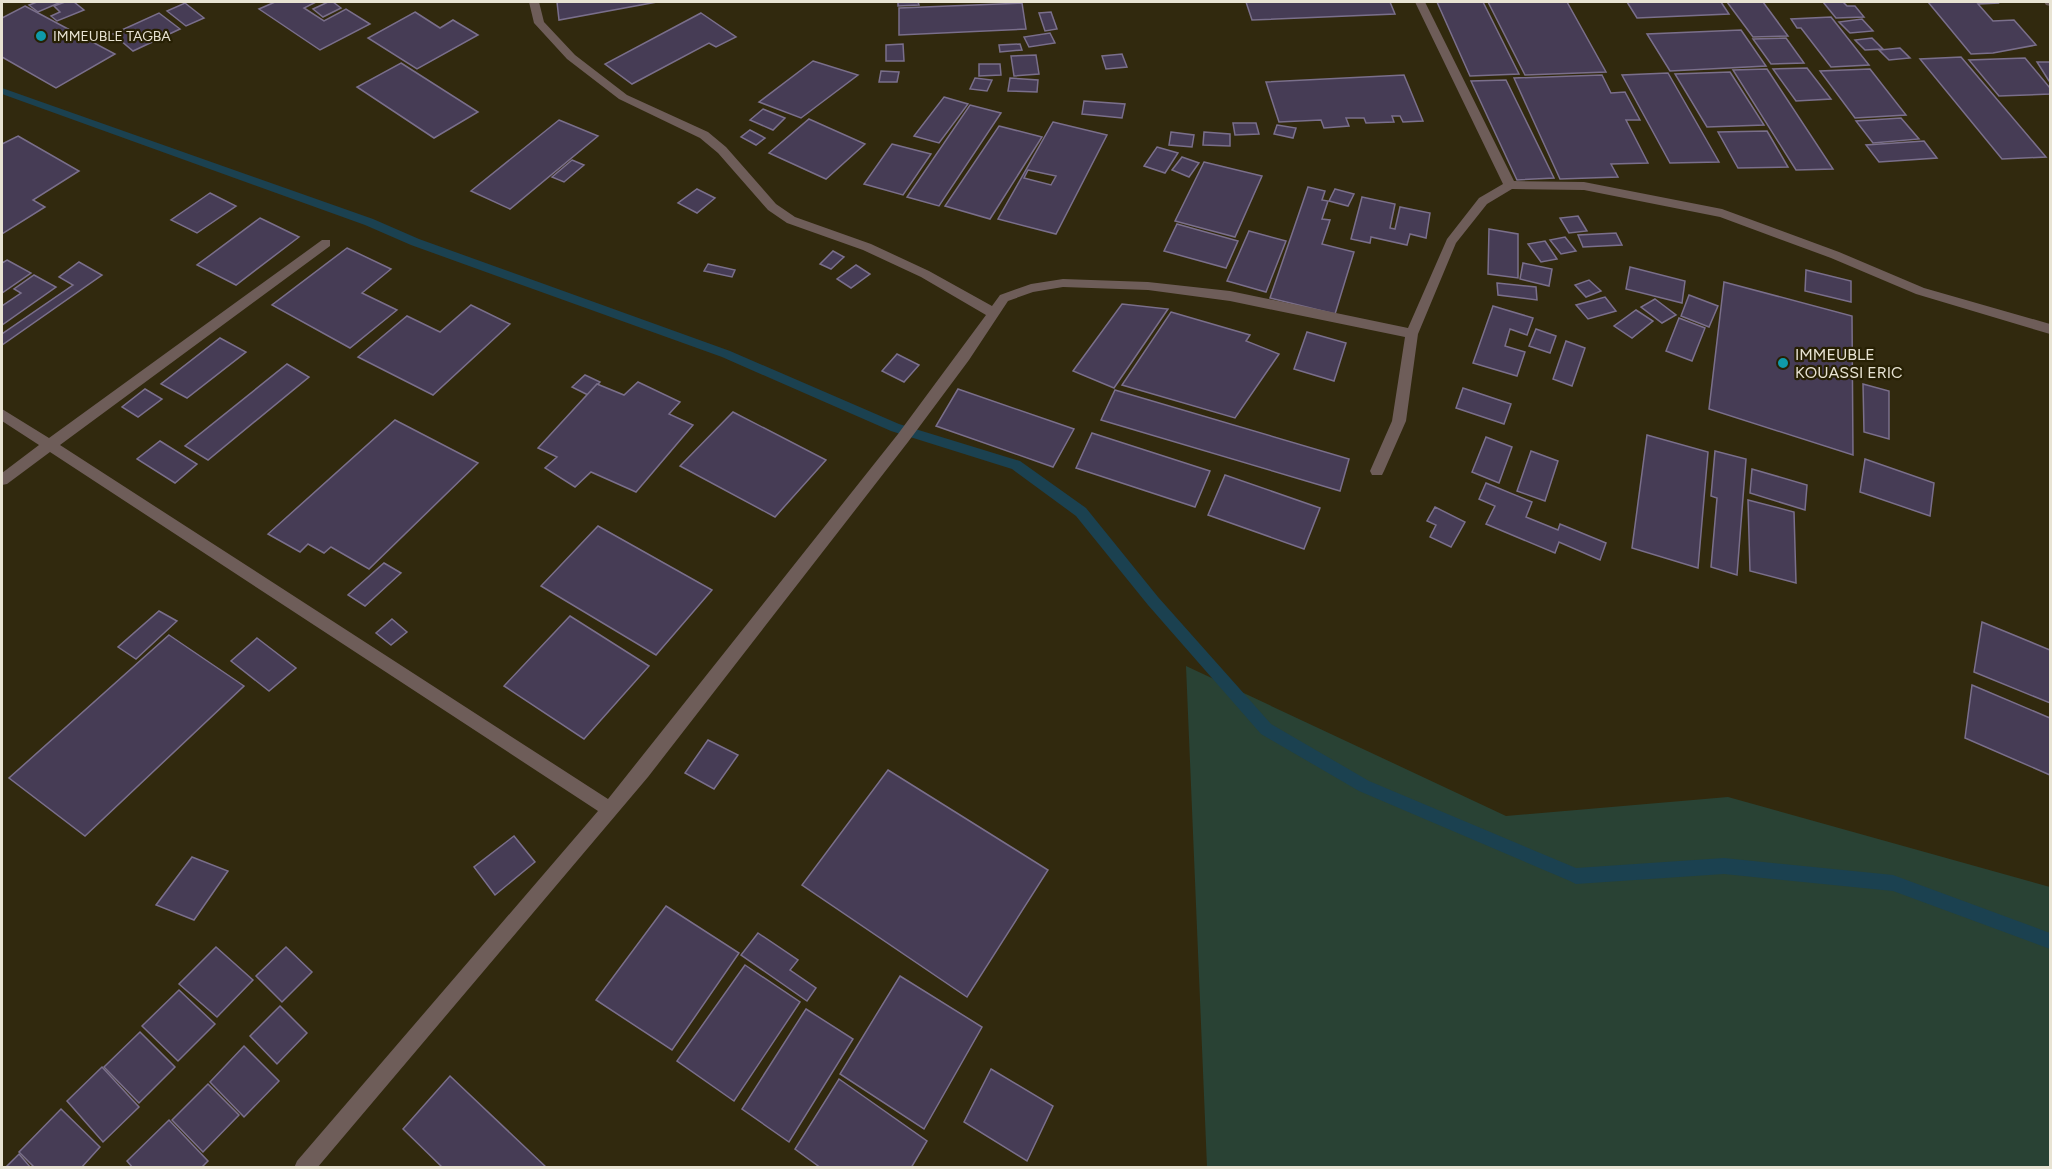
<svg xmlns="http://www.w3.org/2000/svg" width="2052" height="1169" viewBox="0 0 2052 1169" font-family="Figtree,sans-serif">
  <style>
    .green { fill: #294234 }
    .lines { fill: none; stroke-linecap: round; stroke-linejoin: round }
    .stream { fill: #1b4150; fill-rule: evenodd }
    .building { fill: #463c55; stroke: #7a6f8b; stroke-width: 1.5; fill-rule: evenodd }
    .minor { fill: #6e5d59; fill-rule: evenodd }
    .culture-dot { fill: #0f9aa8; stroke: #272004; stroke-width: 2 }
    .labels { text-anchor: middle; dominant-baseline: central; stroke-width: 4.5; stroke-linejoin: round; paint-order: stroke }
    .far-poi-label { font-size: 14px; fill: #e8e3d3; stroke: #272004; text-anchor: start }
    .poi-label { font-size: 16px; fill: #e8e3d3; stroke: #272004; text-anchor: start }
  </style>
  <rect width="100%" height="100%" fill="#31290e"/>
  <path class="green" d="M 1186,666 L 1506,816 L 1728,797 L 2050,887 L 2050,1167 L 1207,1167 Z"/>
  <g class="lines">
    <path class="stream" d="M 2,88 L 373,219 L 419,239 L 730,351 L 899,424 L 1020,461 L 1086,508 L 1158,597 L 1271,724 L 1369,781 L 1576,868 L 1724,858 L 1893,875 L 2050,933 L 2050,949 L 1893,891 L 1724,874 L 1576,884 L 1570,881 L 1359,791 L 1261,734 L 1148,605 L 1076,516 L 1012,469 L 891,431 L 722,357 L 411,245 L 365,225 L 2,94 Z"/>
  </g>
  <g class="building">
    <path d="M 37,2 L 61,2 L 38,12 L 29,5 Z"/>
    <path d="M 65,2 L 74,2 L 84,10 L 57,21 L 51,16 L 60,12 L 54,6 Z"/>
    <path d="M 275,2 L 316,2 L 304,8 L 324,21 L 346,9 L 370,24 L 320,50 L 259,9 Z"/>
    <path d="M 328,2 L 333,2 L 341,8 L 323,17 L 313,9 Z"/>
    <path d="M 557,2 L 657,2 L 559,20 Z"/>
    <path d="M 898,2 L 918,2 L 919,5 L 898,6 Z"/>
    <path d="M 1246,2 L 1390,2 L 1395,14 L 1252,20 Z"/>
    <path d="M 1437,2 L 1483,2 L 1519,74 L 1470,76 Z"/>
    <path d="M 1488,2 L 1567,2 L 1606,72 L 1525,75 Z"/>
    <path d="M 1627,2 L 1721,2 L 1729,14 L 1637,18 Z"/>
    <path d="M 1727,2 L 1763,2 L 1788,36 L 1753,37 Z"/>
    <path d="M 1823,2 L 1843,2 L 1847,6 L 1855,6 L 1864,17 L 1836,18 Z"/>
    <path d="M 1928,2 L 1997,2 L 1998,3 L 1978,4 L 1993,21 L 2014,20 L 2036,45 L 1993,53 L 1971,54 Z"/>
    <path d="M 185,3 L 204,18 L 186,26 L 167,11 Z"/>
    <path d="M 1022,3 L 1026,29 L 899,35 L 899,8 Z"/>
    <path d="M 25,6 L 115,54 L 56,88 L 2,57 L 2,18 Z"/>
    <path d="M 415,12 L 440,28 L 453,20 L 478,35 L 417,69 L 368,38 Z"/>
    <path d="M 1051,12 L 1057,29 L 1045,31 L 1039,13 Z"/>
    <path d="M 159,13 L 180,29 L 133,51 L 113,34 Z"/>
    <path d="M 701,13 L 736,37 L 716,47 L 709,43 L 632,84 L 605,64 Z"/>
    <path d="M 1831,17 L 1869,65 L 1831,67 L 1801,28 L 1797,28 L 1791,19 Z"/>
    <path d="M 1862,19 L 1873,31 L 1850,33 L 1839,22 Z"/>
    <path d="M 1741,30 L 1766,66 L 1670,71 L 1647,34 Z"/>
    <path d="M 1050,33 L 1055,43 L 1029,47 L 1024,37 Z"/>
    <path d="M 1786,38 L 1804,63 L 1771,64 L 1753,39 Z"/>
    <path d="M 1872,38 L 1883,49 L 1865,50 L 1855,40 Z"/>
    <path d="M 903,44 L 904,61 L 886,61 L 886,45 Z"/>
    <path d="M 1020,44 L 1022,50 L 1000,52 L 999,45 Z"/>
    <path d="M 1900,48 L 1910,58 L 1889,60 L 1879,50 Z"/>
    <path d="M 1122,54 L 1127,67 L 1106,69 L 1102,56 Z"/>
    <path d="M 1036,55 L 1039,74 L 1014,76 L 1011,56 Z"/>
    <path d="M 1961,57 L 2046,157 L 2002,159 L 1920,59 Z"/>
    <path d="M 2025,58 L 2050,88 L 2050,94 L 1999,96 L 1969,60 Z"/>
    <path d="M 813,61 L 858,75 L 801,118 L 759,102 Z"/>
    <path d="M 2037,62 L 2050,62 L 2050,81 L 2049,81 Z"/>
    <path d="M 401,63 L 478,112 L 434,138 L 357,87 Z"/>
    <path d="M 979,64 L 1000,64 L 1001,75 L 979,76 Z"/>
    <path d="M 1807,68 L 1831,99 L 1796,101 L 1773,69 Z"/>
    <path d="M 1767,69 L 1833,169 L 1796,170 L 1733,70 Z"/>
    <path d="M 1870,69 L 1906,115 L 1855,118 L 1820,71 Z"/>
    <path d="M 881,71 L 899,72 L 897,82 L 879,82 Z"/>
    <path d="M 1730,72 L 1764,125 L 1707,127 L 1675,74 Z"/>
    <path d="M 1668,73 L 1719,162 L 1670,163 L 1622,75 Z"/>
    <path d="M 1404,75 L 1423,121 L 1403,122 L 1400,116 L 1392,116 L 1394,122 L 1366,123 L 1364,118 L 1346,118 L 1349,126 L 1324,128 L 1321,120 L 1279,122 L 1266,82 Z"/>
    <path d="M 1602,75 L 1611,93 L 1625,92 L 1640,120 L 1626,120 L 1648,163 L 1611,164 L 1618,177 L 1560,179 L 1514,78 Z"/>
    <path d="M 975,78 L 992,80 L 987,91 L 970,89 Z"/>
    <path d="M 1010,78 L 1038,80 L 1037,92 L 1008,91 Z"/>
    <path d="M 1506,80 L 1554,178 L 1517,180 L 1471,81 Z"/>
    <path d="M 944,97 L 968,104 L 939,143 L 914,136 Z"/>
    <path d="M 1084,101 L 1125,104 L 1122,118 L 1082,114 Z"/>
    <path d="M 970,105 L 1001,113 L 939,206 L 907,197 Z"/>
    <path d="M 763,109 L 785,118 L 773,130 L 750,120 Z"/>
    <path d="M 1901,118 L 1919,139 L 1873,143 L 1856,121 Z"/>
    <path d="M 809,119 L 865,144 L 826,179 L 769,153 Z"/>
    <path d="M 559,120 L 598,136 L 510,209 L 471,191 Z"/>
    <path d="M 1053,122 L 1107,135 L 1056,234 L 998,219 ZM 1028,170 L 1056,176 L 1051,185 L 1024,178 Z"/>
    <path d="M 1233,123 L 1256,123 L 1259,134 L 1235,135 Z"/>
    <path d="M 1277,125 L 1296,128 L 1293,138 L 1274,134 Z"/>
    <path d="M 999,126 L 1042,137 L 990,219 L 945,206 Z"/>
    <path d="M 750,130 L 765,138 L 756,145 L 741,137 Z"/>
    <path d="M 1767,131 L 1788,167 L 1738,168 L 1718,132 Z"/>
    <path d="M 1171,132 L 1194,135 L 1192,147 L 1169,145 Z"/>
    <path d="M 1204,132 L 1230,134 L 1230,146 L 1203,145 Z"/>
    <path d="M 18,136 L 79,171 L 33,200 L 45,207 L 2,234 L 2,144 Z"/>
    <path d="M 1924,141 L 1937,158 L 1879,162 L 1866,145 Z"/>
    <path d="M 892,144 L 931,154 L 903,195 L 864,184 Z"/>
    <path d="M 1157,147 L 1178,153 L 1165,173 L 1144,166 Z"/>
    <path d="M 1182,157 L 1199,163 L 1189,177 L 1172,170 Z"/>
    <path d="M 572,160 L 584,165 L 564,182 L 552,177 Z"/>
    <path d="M 1204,162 L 1262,176 L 1235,237 L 1175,221 Z"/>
    <path d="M 1308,187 L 1325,191 L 1322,200 L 1328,201 L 1322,219 L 1330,220 L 1322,244 L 1354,252 L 1335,314 L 1270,298 Z"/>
    <path d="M 697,189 L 715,198 L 697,213 L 678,203 Z"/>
    <path d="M 1335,189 L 1354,194 L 1348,206 L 1329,201 Z"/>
    <path d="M 210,193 L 236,206 L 197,233 L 171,220 Z"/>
    <path d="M 1362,197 L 1395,204 L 1390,228 L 1395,229 L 1400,207 L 1430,213 L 1426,238 L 1410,234 L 1407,245 L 1371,237 L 1370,243 L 1351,239 Z"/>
    <path d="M 1578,216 L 1587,231 L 1569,233 L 1560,218 Z"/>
    <path d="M 260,218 L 299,237 L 236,285 L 197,265 Z"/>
    <path d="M 1177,224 L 1238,241 L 1226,268 L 1164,251 Z"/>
    <path d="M 1489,229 L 1518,234 L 1518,278 L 1488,274 Z"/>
    <path d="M 1249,231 L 1286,241 L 1266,292 L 1227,281 Z"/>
    <path d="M 1616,233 L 1622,245 L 1583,247 L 1578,235 Z"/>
    <path d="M 1565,237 L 1576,251 L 1561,254 L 1550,240 Z"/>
    <path d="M 1545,241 L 1557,259 L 1541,262 L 1528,244 Z"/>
    <path d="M 347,248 L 391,269 L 362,293 L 397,310 L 350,348 L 272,305 Z"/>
    <path d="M 833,251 L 844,257 L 831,269 L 820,264 Z"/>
    <path d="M 7,260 L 31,273 L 2,293 L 2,263 Z"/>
    <path d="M 79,262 L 102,275 L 2,345 L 2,334 L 73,285 L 59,277 Z"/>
    <path d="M 1523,263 L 1552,269 L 1549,286 L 1520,279 Z"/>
    <path d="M 708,264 L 735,270 L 732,277 L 704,271 Z"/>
    <path d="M 856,265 L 870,274 L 851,288 L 837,279 Z"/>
    <path d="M 1630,267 L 1685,281 L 1682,303 L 1626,289 Z"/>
    <path d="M 1806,270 L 1851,281 L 1851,302 L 1805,291 Z"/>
    <path d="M 34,275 L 56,287 L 2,325 L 2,306 L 21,293 L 14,289 Z"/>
    <path d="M 1589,280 L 1601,291 L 1586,297 L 1575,285 Z"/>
    <path d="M 1724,282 L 1852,316 L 1853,455 L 1709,409 Z"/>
    <path d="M 1497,283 L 1536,287 L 1537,300 L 1498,295 Z"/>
    <path d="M 1689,295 L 1718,306 L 1709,327 L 1681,316 Z"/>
    <path d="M 1605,297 L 1616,311 L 1588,319 L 1576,305 Z"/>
    <path d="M 1655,299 L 1676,315 L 1662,323 L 1641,307 Z"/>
    <path d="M 1122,304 L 1168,309 L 1114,388 L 1073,371 Z"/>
    <path d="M 471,305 L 510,324 L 433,395 L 358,357 L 407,316 L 440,332 Z"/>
    <path d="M 1493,306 L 1533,318 L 1527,335 L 1510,329 L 1505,346 L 1525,352 L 1517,376 L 1473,363 Z"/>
    <path d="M 1636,310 L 1653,321 L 1632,338 L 1614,326 Z"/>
    <path d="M 1171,312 L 1250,335 L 1246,341 L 1279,354 L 1235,418 L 1122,385 Z"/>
    <path d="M 1679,318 L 1705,328 L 1692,361 L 1666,351 Z"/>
    <path d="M 1536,329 L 1556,336 L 1550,353 L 1529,346 Z"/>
    <path d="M 1307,332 L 1346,343 L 1334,381 L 1294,369 Z"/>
    <path d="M 220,338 L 246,352 L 187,398 L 161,384 Z"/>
    <path d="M 1566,341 L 1585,348 L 1572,386 L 1553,379 Z"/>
    <path d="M 897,354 L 919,365 L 904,382 L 882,371 Z"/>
    <path d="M 287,364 L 309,377 L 208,460 L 185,446 Z"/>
    <path d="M 585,375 L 600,382 L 588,395 L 572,387 Z"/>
    <path d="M 638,382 L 680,402 L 669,414 L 693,425 L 636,492 L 591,472 L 575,487 L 545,468 L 557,457 L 538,448 L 597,384 L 624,395 Z"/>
    <path d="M 1863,384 L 1889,391 L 1889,439 L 1864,432 Z"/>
    <path d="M 1463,388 L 1511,404 L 1504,424 L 1456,408 Z"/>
    <path d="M 145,389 L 162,399 L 138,417 L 122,407 Z"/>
    <path d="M 958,389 L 1074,429 L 1053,467 L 936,426 Z"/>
    <path d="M 1115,390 L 1349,459 L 1340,491 L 1101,420 Z"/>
    <path d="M 733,412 L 826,460 L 775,517 L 680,466 Z"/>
    <path d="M 395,420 L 478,463 L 369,569 L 331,547 L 324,553 L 308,544 L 300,552 L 268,534 Z"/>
    <path d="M 1092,433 L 1210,471 L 1195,507 L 1076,468 Z"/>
    <path d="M 1647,435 L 1708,452 L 1698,568 L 1632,548 Z"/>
    <path d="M 1486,437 L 1512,447 L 1499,483 L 1472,472 Z"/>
    <path d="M 160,441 L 197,464 L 175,483 L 137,459 Z"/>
    <path d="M 1531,451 L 1558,461 L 1545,501 L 1517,491 Z"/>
    <path d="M 1715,451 L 1746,459 L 1737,575 L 1711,567 L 1717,498 L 1711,496 Z"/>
    <path d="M 1865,459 L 1934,483 L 1930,516 L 1860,492 Z"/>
    <path d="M 1752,469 L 1807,485 L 1805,510 L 1750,493 Z"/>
    <path d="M 1225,475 L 1320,508 L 1304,549 L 1208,515 Z"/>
    <path d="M 1486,483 L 1532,502 L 1526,517 L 1558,530 L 1560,524 L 1606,543 L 1600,560 L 1559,542 L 1555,553 L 1486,524 L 1495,506 L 1479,499 Z"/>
    <path d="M 1748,500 L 1794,512 L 1796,583 L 1750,571 Z"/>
    <path d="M 1435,507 L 1465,522 L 1451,547 L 1430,537 L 1436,525 L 1427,521 Z"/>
    <path d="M 598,526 L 712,590 L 656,655 L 541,586 Z"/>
    <path d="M 384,563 L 401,573 L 365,606 L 348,595 Z"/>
    <path d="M 159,611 L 177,621 L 136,659 L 118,647 Z"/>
    <path d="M 570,616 L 649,666 L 584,739 L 504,686 Z"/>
    <path d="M 392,619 L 407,632 L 391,645 L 376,633 Z"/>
    <path d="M 1982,622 L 2050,650 L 2050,703 L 1974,672 Z"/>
    <path d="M 169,635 L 244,686 L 85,836 L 9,778 Z"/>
    <path d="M 257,638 L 296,668 L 269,691 L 231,661 Z"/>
    <path d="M 1972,685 L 2050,718 L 2050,775 L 1965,738 Z"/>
    <path d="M 708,740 L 738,755 L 714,789 L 685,773 Z"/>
    <path d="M 888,770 L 1048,870 L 967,997 L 802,885 Z"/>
    <path d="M 514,836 L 535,862 L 495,895 L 474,867 Z"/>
    <path d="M 192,857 L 228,871 L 194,920 L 156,905 Z"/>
    <path d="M 666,906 L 739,953 L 672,1050 L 596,1000 Z"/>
    <path d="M 758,933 L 798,960 L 790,970 L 816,988 L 807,1001 L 741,955 Z"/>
    <path d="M 216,947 L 253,980 L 217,1017 L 179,984 Z"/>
    <path d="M 286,947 L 312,972 L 282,1002 L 256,976 Z"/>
    <path d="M 745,965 L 800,1002 L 734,1101 L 677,1061 Z"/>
    <path d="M 900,976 L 982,1027 L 924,1129 L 840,1074 Z"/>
    <path d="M 179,990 L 215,1024 L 178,1061 L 142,1026 Z"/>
    <path d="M 280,1006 L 307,1033 L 277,1064 L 250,1036 Z"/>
    <path d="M 806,1009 L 853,1039 L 789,1142 L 742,1109 Z"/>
    <path d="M 140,1032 L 175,1067 L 139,1103 L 104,1067 Z"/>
    <path d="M 244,1046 L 279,1081 L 244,1117 L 210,1082 Z"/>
    <path d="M 102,1067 L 139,1107 L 103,1142 L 67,1101 Z"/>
    <path d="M 991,1069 L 1053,1106 L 1027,1161 L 964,1122 Z"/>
    <path d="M 450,1076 L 547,1168 L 443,1168 L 403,1129 Z"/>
    <path d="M 839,1079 L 927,1141 L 911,1168 L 821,1168 L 795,1149 Z"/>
    <path d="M 208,1084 L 239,1115 L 203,1152 L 172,1120 Z"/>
    <path d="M 61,1109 L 100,1147 L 81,1168 L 35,1168 L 19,1152 Z"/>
    <path d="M 169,1120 L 208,1161 L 201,1168 L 133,1168 L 127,1161 Z"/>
    <path d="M 19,1154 L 31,1168 L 5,1168 Z"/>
  </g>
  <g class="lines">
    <g class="minor">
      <path d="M 529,2 L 539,2 L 544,22 L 575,55 L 627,95 L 708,132 L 726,147 L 776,204 L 795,217 L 871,244 L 929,271 L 992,306 L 1000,295 L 1031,284 L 1063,279 L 1148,282 L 1230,291 L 1408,328 L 1447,239 L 1479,198 L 1503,184 L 1415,2 L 1425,2 L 1514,181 L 1584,182 L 1722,209 L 1839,252 L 1924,288 L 2050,324 L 2050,334 L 1916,294 L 1831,258 L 1720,217 L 1584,190 L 1512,189 L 1487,204 L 1456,243 L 1418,334 L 1406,421 L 1384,471 L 1382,475 L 1372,475 L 1370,471 L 1392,421 L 1405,337 L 1230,301 L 1148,290 L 1063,287 L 1033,292 L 1008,301 L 969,360 L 908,442 L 648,777 L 317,1168 L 294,1168 L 297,1161 L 598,811 L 50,452 L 7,484 L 2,485 L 2,473 L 39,445 L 2,421 L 2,409 L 49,438 L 322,240 L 330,240 L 330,246 L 60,445 L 608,799 L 898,434 L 986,315 L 921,277 L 863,250 L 787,223 L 768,210 L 718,153 L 700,138 L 619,99 L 567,59 L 534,23 Z"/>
      <path d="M 2044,2 L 2050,2 L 2050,6 L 2046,5 Z"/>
    </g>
  </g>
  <g class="culture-dot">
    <circle cx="41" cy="36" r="6"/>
    <circle cx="1783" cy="363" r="6"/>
  </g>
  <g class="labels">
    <g class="far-poi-label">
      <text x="53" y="36">IMMEUBLE TAGBA</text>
    </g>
    <g class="poi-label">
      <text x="1795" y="354">IMMEUBLE<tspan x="1795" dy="18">KOUASSI ERIC</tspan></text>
    </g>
  </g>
  <rect width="2052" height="1169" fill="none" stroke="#e8e3d3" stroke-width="6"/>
</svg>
